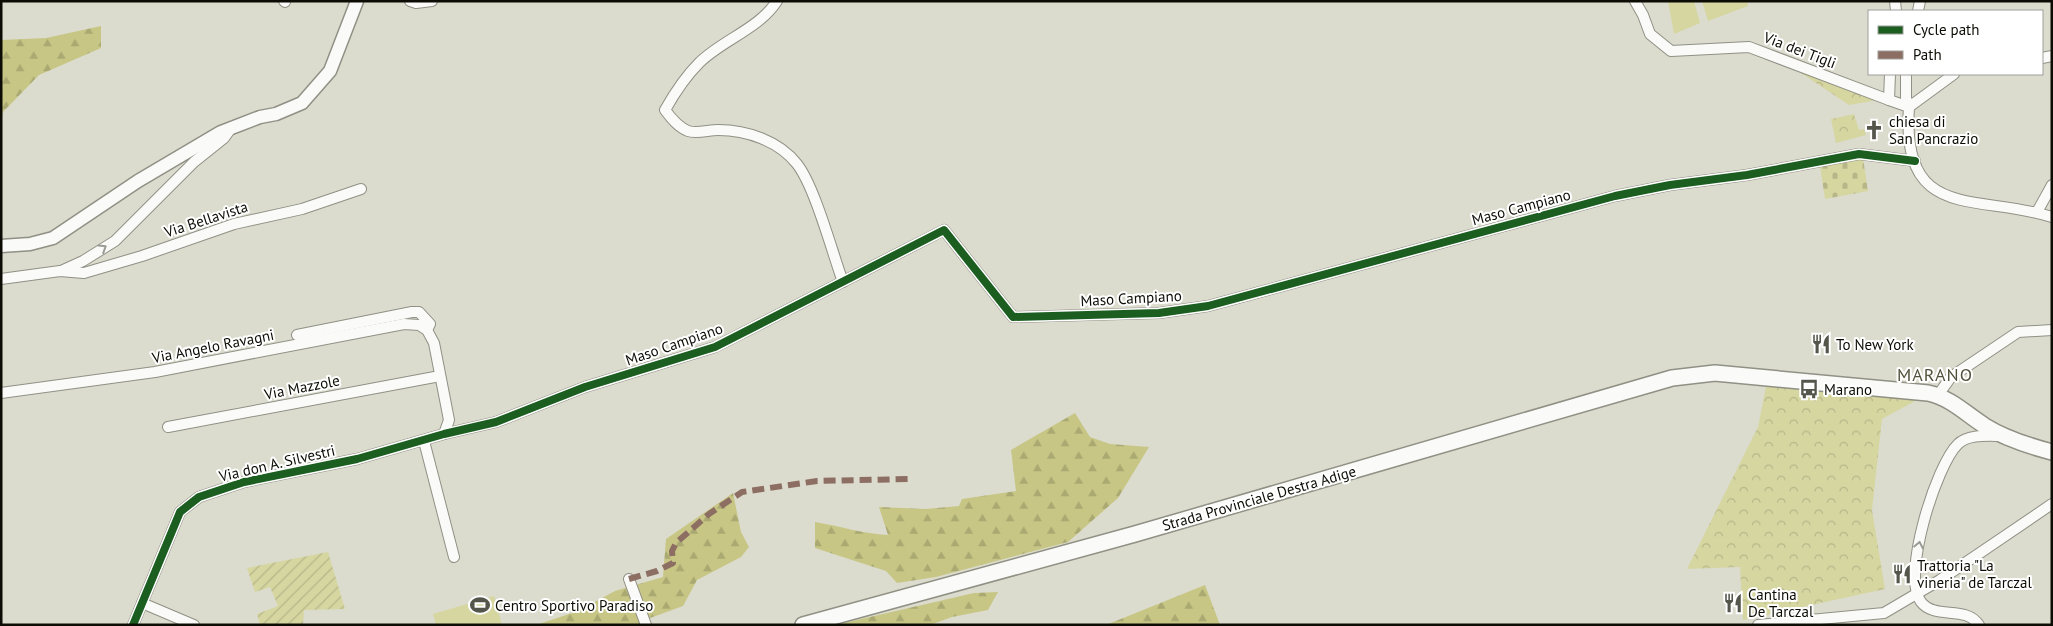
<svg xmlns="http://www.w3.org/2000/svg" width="2053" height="626" viewBox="0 0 2053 626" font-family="'PT Sans',sans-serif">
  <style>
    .forest { fill: url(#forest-firs) }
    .cemetery { fill: url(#cemetery-stones) }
    .park { fill: url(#park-crowns) }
    .garden { fill: url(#garden-furrows) }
    .pitch { fill: #d6d6a1 }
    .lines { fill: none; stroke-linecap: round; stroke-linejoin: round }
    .minor-casing { stroke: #909085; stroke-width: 12 }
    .tertiary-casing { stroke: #909085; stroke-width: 15 }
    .secondary-casing { stroke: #909085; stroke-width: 18 }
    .minor { stroke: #fafaf8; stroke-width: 10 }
    .tertiary { stroke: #fafaf8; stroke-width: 12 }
    .secondary { stroke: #fafaf8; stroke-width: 15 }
    .quiet { stroke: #8d6e63; stroke-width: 6; stroke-dasharray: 12 6; stroke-linecap: butt }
    .cycleway-casing { stroke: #fff; stroke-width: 11 }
    .cycleway { stroke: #1b5e20; stroke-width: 8 }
    .oneway { stroke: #9b9b96 }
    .labels { text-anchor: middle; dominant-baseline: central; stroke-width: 4; stroke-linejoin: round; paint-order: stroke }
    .street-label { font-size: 15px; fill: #0c0c04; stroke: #fff }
    .poi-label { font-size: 15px; fill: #0c0c04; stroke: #fff; text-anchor: start }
    .quarter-label { font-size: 18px; letter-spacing: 1px; fill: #51513b; stroke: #fff }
  </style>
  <defs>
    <pattern id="forest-firs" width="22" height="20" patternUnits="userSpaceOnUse" patternTransform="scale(1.25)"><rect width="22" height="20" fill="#c7c685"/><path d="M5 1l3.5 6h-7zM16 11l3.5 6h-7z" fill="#aaa971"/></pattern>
    <pattern id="cemetery-stones" width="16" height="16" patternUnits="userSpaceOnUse" patternTransform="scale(1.25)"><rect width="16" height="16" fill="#d6d6a1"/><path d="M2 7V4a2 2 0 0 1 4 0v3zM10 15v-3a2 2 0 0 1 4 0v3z" fill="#b6b689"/></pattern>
    <pattern id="park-crowns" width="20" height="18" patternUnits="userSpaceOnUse" patternTransform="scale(1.25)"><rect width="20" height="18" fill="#d6d6a1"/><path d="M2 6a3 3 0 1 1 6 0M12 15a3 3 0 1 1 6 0" fill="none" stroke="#b6b689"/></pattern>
    <pattern id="garden-furrows" width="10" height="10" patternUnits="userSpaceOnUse" patternTransform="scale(1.25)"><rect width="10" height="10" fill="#d6d6a1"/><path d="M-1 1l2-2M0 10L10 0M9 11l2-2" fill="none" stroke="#b6b689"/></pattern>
  </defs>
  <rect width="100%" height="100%" fill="#dbdcce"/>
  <g class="forest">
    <path d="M 101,26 L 101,48 L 39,75 L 3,112 L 1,120 L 1,40 L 46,38 Z"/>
    <path d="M 1075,413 L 1090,437 L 1110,444 L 1149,447 L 1118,498 L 1068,542 L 936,577 L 897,583 L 886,571 L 815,548 L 815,522 C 840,526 863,534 888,535 L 879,507 L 926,509 L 959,506 L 962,499 L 1016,491 L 1011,450 Z"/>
    <path d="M 733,493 L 741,532 L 749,547 L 741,557 L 697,580 L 683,606 L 650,618 L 649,625 L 536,625 L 578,611 L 615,591 L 663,577 L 666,539 Z"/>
    <path d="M 1205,585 L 1220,625 L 1106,625 Z"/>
    <path d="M 998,592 L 988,610 L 952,617 L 930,625 L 835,625 L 974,593 Z"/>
  </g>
  <path class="cemetery" d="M 1863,158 L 1868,191 L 1825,199 L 1820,166 Z"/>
  <g class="park">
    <path d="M 1792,67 L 1878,100 L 1849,105 Z"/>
    <path d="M 1854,114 L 1859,130 L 1864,129 L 1866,135 L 1836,143 L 1831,119 Z"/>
    <path d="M 1766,386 L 1904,394 L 1915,401 L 1882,419 L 1872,510 L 1885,589 L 1743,620 L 1740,567 L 1687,569 L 1758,427 Z"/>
  </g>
  <path class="garden" d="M 328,552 L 345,609 L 304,610 L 303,625 L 260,625 L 257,614 L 278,606 L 270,587 L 255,592 L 247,568 Z"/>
  <g class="pitch">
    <path d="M 1668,1 L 1694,1 L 1700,23 L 1674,34 Z"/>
    <path d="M 1702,1 L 1747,1 L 1748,6 L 1708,21 Z"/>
    <path d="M 494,596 L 502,625 L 436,625 L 433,614 Z"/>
  </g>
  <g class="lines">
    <defs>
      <g id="minor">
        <path d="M 284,1 L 285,2"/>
        <path d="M 410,1 L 416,3 L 432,1"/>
        <path d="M 777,1 C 759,29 722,40 699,63 C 686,76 674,94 665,110 C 671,118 678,127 688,131 C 696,134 709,130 718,130 C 747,130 779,141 797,164 C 815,187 832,252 843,282"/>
        <path d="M 1635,1 L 1643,15 L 1650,34 L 1671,51 L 1749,47 L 1889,100"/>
        <path d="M 1895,1 L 1896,11"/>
        <path d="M 1918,11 L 1920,1"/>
        <path d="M 2042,58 L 2052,56"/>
        <path d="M 1890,74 L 1889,100 L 1909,107"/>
        <path d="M 1906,74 L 1906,98 L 1909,107"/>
        <path d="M 1954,74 L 1909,107 C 1901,223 1977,193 2052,217"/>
        <path d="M 2037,212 L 2052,185"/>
        <path d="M 61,271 L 83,261 L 115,241 L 194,162 L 224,138 L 232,127"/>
        <path d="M 1,279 L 60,271 L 84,273 L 142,256 L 234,224 L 302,209 L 361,189"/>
        <path d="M 297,335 L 412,312 L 419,312 L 430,324 L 427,330"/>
        <path d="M 1,393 L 155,372 L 404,324 L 419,325 L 427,330 L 434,343 L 449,420 L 444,434"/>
        <path d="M 1938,395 L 1951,377 L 2018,332 L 2052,330"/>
        <path d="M 168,427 L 440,376"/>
        <path d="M 424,441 L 454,557"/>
        <path d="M 629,579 L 646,625"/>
        <path d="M 142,603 L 194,625"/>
        <path d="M 133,625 L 180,512 L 199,497 L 244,482 L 357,459 L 444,434 L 496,422 L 585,387 L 715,347 L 944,230 L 1013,317 L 1159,313 L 1208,306 L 1615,196 L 1670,185 L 1747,175 L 1859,154 L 1915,161"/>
        <path d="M 1758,625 L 1884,613 L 1940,580 L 2052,504"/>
        <path d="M 1979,625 C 1966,605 1935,620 1921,602 C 1901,577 1936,465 1958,444 C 1968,434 1988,436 2002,436"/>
      </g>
      <path id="tertiary" d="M 1,246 L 30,244 L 53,238 L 138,181 L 221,132 L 260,117 L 276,114 L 302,103 L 330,71 L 357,1"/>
      <path id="secondary" d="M 803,625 L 1135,534 L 1672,378 L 1715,373 L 1928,393 C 1951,398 1966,414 1985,426 C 2006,439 2029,446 2052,452"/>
    </defs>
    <use href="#minor" class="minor-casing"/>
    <use href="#tertiary" class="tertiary-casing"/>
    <use href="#secondary" class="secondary-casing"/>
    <use href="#minor" class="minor"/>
    <use href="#tertiary" class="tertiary"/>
    <use href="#secondary" class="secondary"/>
    <path class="quiet" d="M 629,579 L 657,571 L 673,563 L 672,551 L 676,543 L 709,514 L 742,492 L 817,481 L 909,479"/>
    <defs>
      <path id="cycleway" d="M 133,625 L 180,512 L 199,497 L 244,482 L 357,459 L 444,434 L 496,422 L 585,387 L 715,347 L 944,230 L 1013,317 L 1159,313 L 1208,306 L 1615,196 L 1670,185 L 1747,175 L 1859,154 L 1915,161"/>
    </defs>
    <use href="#cycleway" class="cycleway-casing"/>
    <use href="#cycleway" class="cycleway"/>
  </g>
  <defs><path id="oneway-chevron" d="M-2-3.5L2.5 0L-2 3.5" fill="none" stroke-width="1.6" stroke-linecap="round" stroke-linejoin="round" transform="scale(1.25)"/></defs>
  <g class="oneway">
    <use href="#oneway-chevron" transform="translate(103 248) rotate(-32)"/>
    <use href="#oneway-chevron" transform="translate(1919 545) rotate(-79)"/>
  </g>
  <defs>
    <symbol id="church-bare" viewBox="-9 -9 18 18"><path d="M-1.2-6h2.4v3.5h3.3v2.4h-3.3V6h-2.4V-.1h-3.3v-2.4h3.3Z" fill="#54554b" stroke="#fff" stroke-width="2.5" paint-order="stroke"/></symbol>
    <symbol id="restaurant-bare" viewBox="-9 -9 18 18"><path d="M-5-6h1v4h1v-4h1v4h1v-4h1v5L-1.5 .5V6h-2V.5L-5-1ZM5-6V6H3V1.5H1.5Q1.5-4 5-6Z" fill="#54554b" stroke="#fff" stroke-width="2.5" paint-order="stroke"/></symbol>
    <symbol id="bus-bare" viewBox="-9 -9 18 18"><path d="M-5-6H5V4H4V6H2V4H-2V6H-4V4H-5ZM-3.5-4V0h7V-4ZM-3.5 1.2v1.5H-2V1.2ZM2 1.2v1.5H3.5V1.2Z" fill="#54554b" stroke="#fff" stroke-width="2.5" paint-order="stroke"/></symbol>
    <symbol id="stadium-bare" viewBox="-9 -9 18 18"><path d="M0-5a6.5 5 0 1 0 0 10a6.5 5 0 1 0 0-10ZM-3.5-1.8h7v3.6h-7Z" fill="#54554b" stroke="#fff" stroke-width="2.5" paint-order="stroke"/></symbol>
  </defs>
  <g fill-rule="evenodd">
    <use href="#church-bare" x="1860" y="116" width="28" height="28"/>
    <use href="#restaurant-bare" x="1807" y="330" width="28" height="28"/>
    <use href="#bus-bare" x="1795" y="375" width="28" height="28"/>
    <use href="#restaurant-bare" x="1888" y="560" width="28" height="28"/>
    <use href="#restaurant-bare" x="1719" y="589" width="28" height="28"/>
    <use href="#stadium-bare" x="466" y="591" width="28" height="28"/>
  </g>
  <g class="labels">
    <g class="street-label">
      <text transform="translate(1800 50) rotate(21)">Via dei Tigli</text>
      <text transform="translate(1521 207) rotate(-15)">Maso Campiano</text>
      <text transform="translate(206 219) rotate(-18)">Via Bellavista</text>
      <text transform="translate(1131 298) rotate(-3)">Maso Campiano</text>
      <text transform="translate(674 344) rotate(-19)">Maso Campiano</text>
      <text transform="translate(213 346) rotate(-11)">Via Angelo Ravagni</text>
      <text transform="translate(302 387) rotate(-11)">Via Mazzole</text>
      <text transform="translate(277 463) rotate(-13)">Via don A. Silvestri</text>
      <text transform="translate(1259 498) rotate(-16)">Strada Provinciale Destra Adige</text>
    </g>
    <g class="poi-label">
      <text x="1889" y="121">chiesa di<tspan x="1889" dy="17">San Pancrazio</tspan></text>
      <text x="1836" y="344">To New York</text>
      <text x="1824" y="389">Marano</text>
      <text x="1917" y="565">Trattoria "La<tspan x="1917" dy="17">vineria" de Tarczal</tspan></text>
      <text x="1748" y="594">Cantina<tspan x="1748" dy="17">De Tarczal</tspan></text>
      <text x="495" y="605">Centro Sportivo Paradiso</text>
    </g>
    <g class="quarter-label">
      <text x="1935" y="374">MARANO</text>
    </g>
  </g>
  <rect width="2053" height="626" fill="none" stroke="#0c0c04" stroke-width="5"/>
  <rect x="1868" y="10" width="175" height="65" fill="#ffffff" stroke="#9e9e9b"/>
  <rect x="1878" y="26" width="25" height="8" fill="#1b5e20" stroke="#9e9e9b"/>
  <text x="1913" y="35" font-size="15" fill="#0c0c04">Cycle path</text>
  <rect x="1878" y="51" width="25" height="8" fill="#8d6e63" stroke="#9e9e9b"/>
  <text x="1913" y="60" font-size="15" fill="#0c0c04">Path</text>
</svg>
